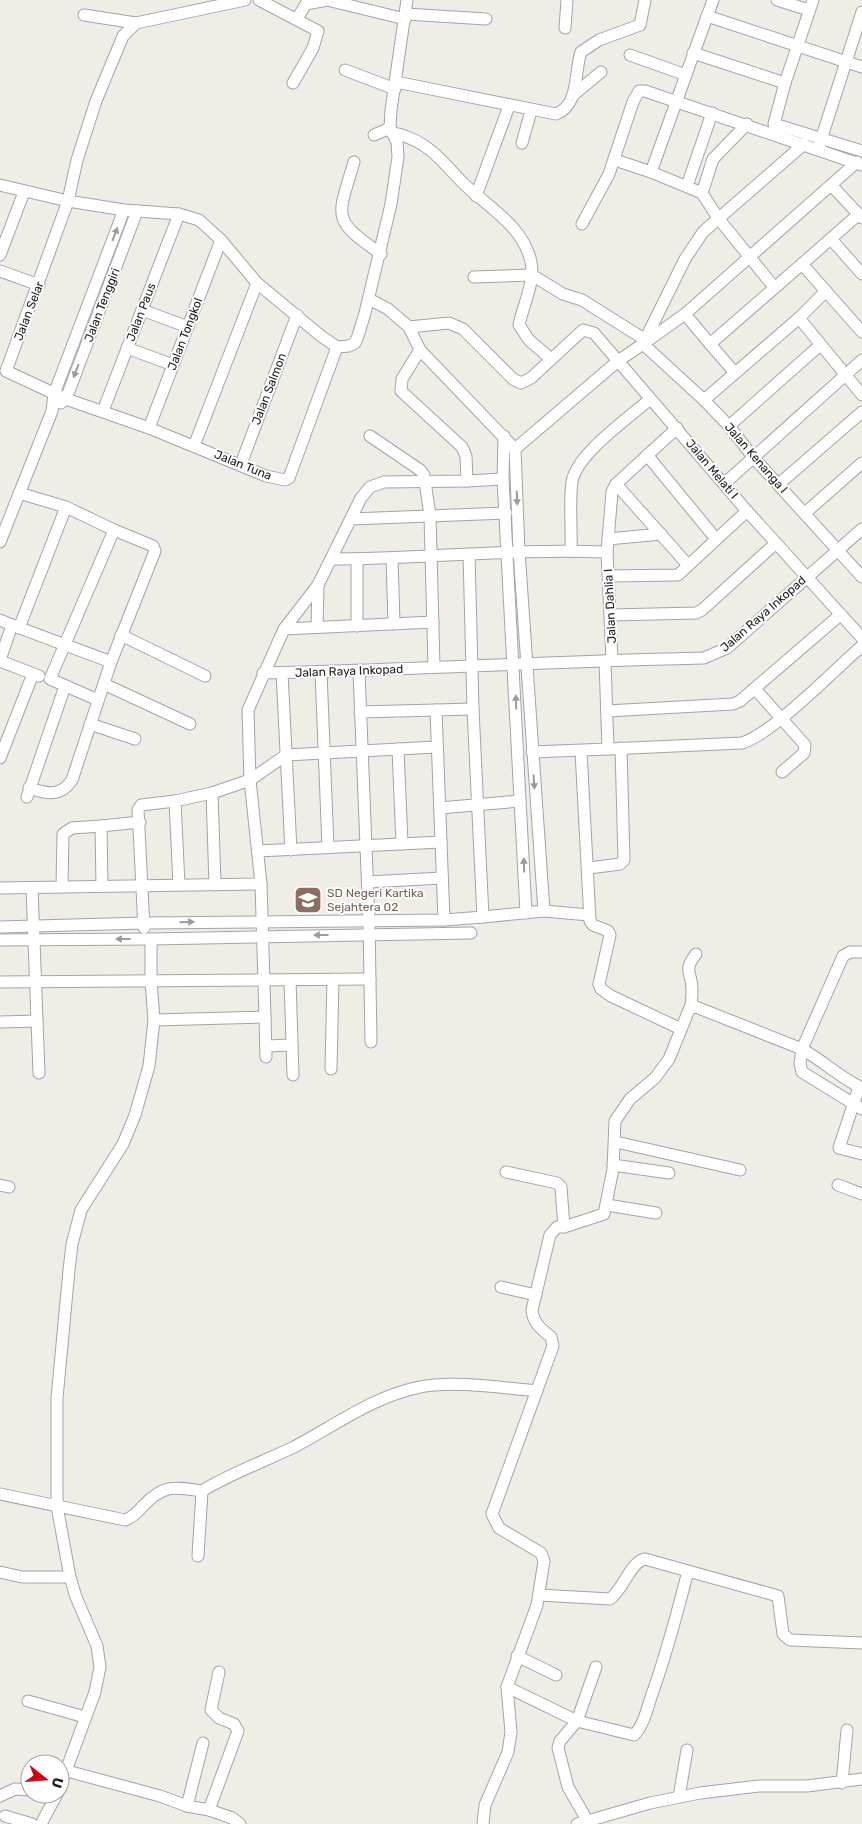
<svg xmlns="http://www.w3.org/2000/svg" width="862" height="1824" viewBox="0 0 862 1824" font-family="Rubik,sans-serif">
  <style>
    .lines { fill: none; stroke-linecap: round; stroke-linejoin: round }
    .minor-casing { stroke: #a4a4a4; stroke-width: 13 }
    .minor { stroke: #fff; stroke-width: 11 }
    .oneway { fill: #9b9b9b }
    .labels { text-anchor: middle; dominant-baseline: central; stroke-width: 4; stroke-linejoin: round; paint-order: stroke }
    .street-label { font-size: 12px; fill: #202020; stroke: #fff }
    .education-label { font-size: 12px; fill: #785e54; stroke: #fff; text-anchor: start }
  </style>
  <rect width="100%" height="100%" fill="#f0ede7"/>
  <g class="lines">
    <defs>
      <g id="minor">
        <path d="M 259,0 L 318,31 L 313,48 L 293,83"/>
        <path d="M 777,0 L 809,10"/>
        <path d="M 813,0 L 785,83 L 774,124 L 862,151"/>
        <path d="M 406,14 L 486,19"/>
        <path d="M 84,15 L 136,23 L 245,0"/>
        <path d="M 707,16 L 862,67"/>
        <path d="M 297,19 L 306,4 L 327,0 L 405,19"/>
        <path d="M 136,23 L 123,36 L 96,101 L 77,160 L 68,201 L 6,371 L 66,399 L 149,428 L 266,476 L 285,480 L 289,478 L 337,347"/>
        <path d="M 565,28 L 567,0"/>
        <path d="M 693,53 L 785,83"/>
        <path d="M 630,55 L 686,75"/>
        <path d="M 345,70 L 395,89"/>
        <path d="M 396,82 L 556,114 C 580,105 574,72 581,52 L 599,40 L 640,25 L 645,0"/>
        <path d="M 572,96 L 601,72"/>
        <path d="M 391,132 C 402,135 413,138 423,145 C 438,154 449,169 462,182 C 486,206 523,225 531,262 C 535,283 523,305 519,325 L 529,340 L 551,359"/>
        <path d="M 374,135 L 390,128"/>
        <path d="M 522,143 L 531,111"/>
        <path d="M 819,146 L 862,12"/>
        <path d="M 615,160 L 651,172 L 702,193 L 718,218 L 774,287"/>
        <path d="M 354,162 C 337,219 331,219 381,254"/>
        <path d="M 857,162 L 685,314 L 643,344 L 704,400 L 729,426 L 753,457 L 862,577"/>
        <path d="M 651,172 L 713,0"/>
        <path d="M 0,185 L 68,201 L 124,210 L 179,214 L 199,220 L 221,240 L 257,283 L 321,336 L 337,347 L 349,346 L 355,343 L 358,336 L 365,313 L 391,204 L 398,157 L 397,142 L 390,128 L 391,110 L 407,0"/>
        <path d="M 687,186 L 712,113"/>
        <path d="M 832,186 L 862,218"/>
        <path d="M 702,193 L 713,159 L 747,124"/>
        <path d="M 476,196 L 509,106"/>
        <path d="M 582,224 L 609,174 L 633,102 L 639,91 L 645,91 L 862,165"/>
        <path d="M 831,239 L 862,274"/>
        <path d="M 0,255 L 24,192"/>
        <path d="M 802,264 L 859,214"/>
        <path d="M 0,271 L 39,285"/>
        <path d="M 474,277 L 532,275 L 563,294 L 582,300 L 644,339"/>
        <path d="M 369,299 L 388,309 L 409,327 L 420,350 L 515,449 L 519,551 L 544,911"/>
        <path d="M 142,310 L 188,327"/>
        <path d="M 685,314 L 710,344 L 802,264 L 862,332"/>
        <path d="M 799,318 L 862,395"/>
        <path d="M 409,327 L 449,323 L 463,329 L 513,379 L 521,383 L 531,378 L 583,330 L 594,333 L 747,511 L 862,638"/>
        <path d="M 710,344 L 735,373"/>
        <path d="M 127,348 L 173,365"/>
        <path d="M 704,400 L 799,318 L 826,291"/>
        <path d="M 61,403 L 66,399 L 137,211"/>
        <path d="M 103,411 L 179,214"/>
        <path d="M 729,426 L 819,346"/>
        <path d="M 149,428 L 221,240"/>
        <path d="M 370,436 L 420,470 L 424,475 L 430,515 L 434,667"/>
        <path d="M 504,436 L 503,479 L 526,913"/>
        <path d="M 194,446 L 257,283"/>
        <path d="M 515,449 L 618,361 L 643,344 L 685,259 L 703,232 L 804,144"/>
        <path d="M 647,455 L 716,539"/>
        <path d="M 241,464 L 297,315"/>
        <path d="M 467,481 L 503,479"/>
        <path d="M 725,483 L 862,360"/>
        <path d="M 616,484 L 688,565"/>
        <path d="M 779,484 L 862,412"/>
        <path d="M 19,493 L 66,507 L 114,530"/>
        <path d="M 805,513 L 862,463"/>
        <path d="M 351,519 L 506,513"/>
        <path d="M 608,539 L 661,534"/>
        <path d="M 0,542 L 52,411 L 54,394 L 124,210"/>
        <path d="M 571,551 C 572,528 569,504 572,482 C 576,454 629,418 650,399"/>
        <path d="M 392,558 L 394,624"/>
        <path d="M 331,559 C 423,559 515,548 607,552"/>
        <path d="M 609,576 L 678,575 L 747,511"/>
        <path d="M 611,615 L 696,613 L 702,610 L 776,543"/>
        <path d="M 0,620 C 37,635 74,648 111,662 L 155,551 L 153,546 L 114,530 L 50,679 L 98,700"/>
        <path d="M 357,626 L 357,559"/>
        <path d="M 317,627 L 318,585"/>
        <path d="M 19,628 L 66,507"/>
        <path d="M 284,629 L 433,622"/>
        <path d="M 121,635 L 205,676"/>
        <path d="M 0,660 L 12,625"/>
        <path d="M 612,660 L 607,552 L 612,492 L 616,484 L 677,428"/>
        <path d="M 0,661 L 39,676"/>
        <path d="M 321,672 L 328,847"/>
        <path d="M 359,672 L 369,921 L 371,1042"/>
        <path d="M 263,673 C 410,670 557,661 704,658 L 727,648 L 862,529"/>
        <path d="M 282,673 L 291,850"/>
        <path d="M 104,684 L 190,724"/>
        <path d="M 755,689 L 805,745 L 804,753 L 782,772"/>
        <path d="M 607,711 L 733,704 L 740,701 L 840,615"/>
        <path d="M 360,712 L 436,710"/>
        <path d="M 90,724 L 135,739"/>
        <path d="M 398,749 L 402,844"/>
        <path d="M 608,749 L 742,743 C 775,732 833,671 862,646"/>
        <path d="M 581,751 L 590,921 L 593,925 L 608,931 L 610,935 L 599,984 L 601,989 L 611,996 L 681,1029"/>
        <path d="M 532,752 L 608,749 L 605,661"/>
        <path d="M 0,758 L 33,674"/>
        <path d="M 29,788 C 47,794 61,797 72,780 L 111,662"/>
        <path d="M 212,793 L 215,885"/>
        <path d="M 27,797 L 65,686"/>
        <path d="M 175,801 L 179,885"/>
        <path d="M 440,808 L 520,801"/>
        <path d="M 441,842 L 444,920"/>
        <path d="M 258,851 L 441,842 L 436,710 L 473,709"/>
        <path d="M 589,868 L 620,864 L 624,860 L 621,748"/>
        <path d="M 368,882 L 442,878"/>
        <path d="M 102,886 L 101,826 L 140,822"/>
        <path d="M 62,887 L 63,834 L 72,828 L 101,826"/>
        <path d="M 0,888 L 261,884 L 250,780 L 248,710 L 284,629 L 318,585 L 361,498 L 370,487 L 384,482 L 467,481 L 466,456 L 462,447 L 401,391 L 402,379 L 420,350"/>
        <path d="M 32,888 L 39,1073"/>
        <path d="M 483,917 L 544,911 L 589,915"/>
        <path d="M 0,927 L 144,923 L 444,920 L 483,917 L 473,709 L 469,554"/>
        <path d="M 144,928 L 138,810 L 141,805 L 175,801 L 212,793 L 250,780 L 286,755 L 436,747"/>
        <path d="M 0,940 L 151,939 L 471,933"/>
        <path d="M 290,980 L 293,1075"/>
        <path d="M 0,982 L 370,979"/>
        <path d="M 691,1005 C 692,999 692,993 692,988 C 691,970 683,971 696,954"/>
        <path d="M 265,1017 L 266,1057"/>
        <path d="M 154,1020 L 265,1017 L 261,884"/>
        <path d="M 0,1022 L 37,1021"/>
        <path d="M 266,1046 L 292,1045"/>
        <path d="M 331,1069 L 333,979"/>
        <path d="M 859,1087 L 839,1148 L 862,1154"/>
        <path d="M 862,1088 C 841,1078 823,1061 802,1049 L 800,1064 L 802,1072 L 862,1109"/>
        <path d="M 616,1142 L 740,1170"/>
        <path d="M 613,1165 L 669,1173"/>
        <path d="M 506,1172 L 557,1183 L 561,1187 L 564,1227"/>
        <path d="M 0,1185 L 9,1187"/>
        <path d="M 838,1185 L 862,1194"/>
        <path d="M 607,1205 L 656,1213"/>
        <path d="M 501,1287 L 536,1295"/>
        <path d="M 0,1494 L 125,1520 C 134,1517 138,1511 144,1505 C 164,1484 175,1487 202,1491 C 231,1473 263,1462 294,1447 C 334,1426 374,1396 420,1387 C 452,1380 503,1388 537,1391"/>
        <path d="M 198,1556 L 202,1491"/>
        <path d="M 0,1572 L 22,1577 L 70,1577"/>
        <path d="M 539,1595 L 610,1599 C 623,1590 631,1561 645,1559 L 688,1571"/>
        <path d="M 517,1656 L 556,1675"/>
        <path d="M 507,1687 L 577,1721 L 634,1735 C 643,1726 647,1710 651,1697 C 666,1656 677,1614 688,1571 L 778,1596 L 783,1634 L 790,1640 L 862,1643"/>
        <path d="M 28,1701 L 85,1717"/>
        <path d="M 67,1771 L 160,1796 L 187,1806 L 209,1810 L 232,1818 L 240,1824"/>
        <path d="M 842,1783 L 847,1730"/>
        <path d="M 60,1787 L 95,1692 L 100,1667 L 97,1646 L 76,1597 L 70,1577 L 57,1506 L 57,1398 L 69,1270 L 72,1244 L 81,1210 L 123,1144 L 135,1115 L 149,1066 L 154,1020 L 151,981 L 151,939"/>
        <path d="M 0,1796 L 15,1789 L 30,1790"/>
        <path d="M 679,1797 L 687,1750"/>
        <path d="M 187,1806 L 203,1743"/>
        <path d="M 209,1810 L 238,1731 L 234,1724 L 219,1718 L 211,1710 L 219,1672"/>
        <path d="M 5,1816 L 32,1824"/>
        <path d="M 587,1820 L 568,1787 L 558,1748 L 560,1741 L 577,1721 L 596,1667"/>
        <path d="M 41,1824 L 57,1794"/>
        <path d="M 483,1824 L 485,1805 L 508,1752 L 511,1732 L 507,1687 L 537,1605 L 544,1561 L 541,1553 L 499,1528 L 492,1514 L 553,1346 L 551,1337 C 541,1329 533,1323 532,1310 L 550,1235 L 557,1227 L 564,1227 L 604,1214 L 613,1169 L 615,1121 L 630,1099 L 655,1078 L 669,1059 L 691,1005 L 802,1049 L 843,956 L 850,952 L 862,952"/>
        <path d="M 577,1824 L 650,1803 L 700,1793 L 759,1786 L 807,1786 L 862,1779"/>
      </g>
    </defs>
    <use href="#minor" class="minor-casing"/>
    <use href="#minor" class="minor"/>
  </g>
  <defs><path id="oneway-solid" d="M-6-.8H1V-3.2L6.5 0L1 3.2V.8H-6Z" transform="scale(1.25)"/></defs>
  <g class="oneway">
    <use href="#oneway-solid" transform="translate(115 234) rotate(-69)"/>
    <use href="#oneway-solid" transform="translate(76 371) rotate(111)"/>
    <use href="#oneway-solid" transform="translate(517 498) rotate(88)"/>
    <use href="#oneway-solid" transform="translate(516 702) rotate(-92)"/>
    <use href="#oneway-solid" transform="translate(534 782) rotate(86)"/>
    <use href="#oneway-solid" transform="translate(524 865) rotate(-92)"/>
    <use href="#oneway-solid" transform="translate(187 922) rotate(-1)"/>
    <use href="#oneway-solid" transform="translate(321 935) rotate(180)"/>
    <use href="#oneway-solid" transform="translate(123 939) rotate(-180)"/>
  </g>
  <defs>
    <symbol id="school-square" viewBox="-11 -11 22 22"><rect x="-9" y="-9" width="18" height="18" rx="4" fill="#8d6e63" stroke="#fff"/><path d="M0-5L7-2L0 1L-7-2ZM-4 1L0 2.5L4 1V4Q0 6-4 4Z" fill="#fff"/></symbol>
  </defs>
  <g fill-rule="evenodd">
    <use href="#school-square" x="292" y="884" width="32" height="32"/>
  </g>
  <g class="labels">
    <g class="street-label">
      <text transform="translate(102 305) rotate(-69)">Jalan Tenggiri</text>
      <text transform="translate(29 311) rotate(-69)">Jalan Selar</text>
      <text transform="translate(141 312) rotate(-69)">Jalan Paus</text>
      <text transform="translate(185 334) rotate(-69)">Jalan Tongkol</text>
      <text transform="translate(269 389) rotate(-69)">Jalan Salmon</text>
      <text transform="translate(756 458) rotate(49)">Jalan Kenanga I</text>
      <text transform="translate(243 465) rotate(22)">Jalan Tuna</text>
      <text transform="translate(712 469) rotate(50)">Jalan Melati I</text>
      <text transform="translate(610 606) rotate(-93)">Jalan Dahlia I</text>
      <text transform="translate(763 614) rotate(-41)">Jalan Raya Inkopad</text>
      <text transform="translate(349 671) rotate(-2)">Jalan Raya Inkopad</text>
    </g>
    <g class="education-label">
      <text x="327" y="893">SD Negeri Kartika<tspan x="327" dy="14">Sejahtera 02</tspan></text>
    </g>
  </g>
  <g transform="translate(45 1779) rotate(107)"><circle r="24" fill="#ffffff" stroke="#a6a6a6"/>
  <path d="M0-4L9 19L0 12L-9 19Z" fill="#ca0614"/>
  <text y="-8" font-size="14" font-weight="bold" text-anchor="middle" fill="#202020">U</text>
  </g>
</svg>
